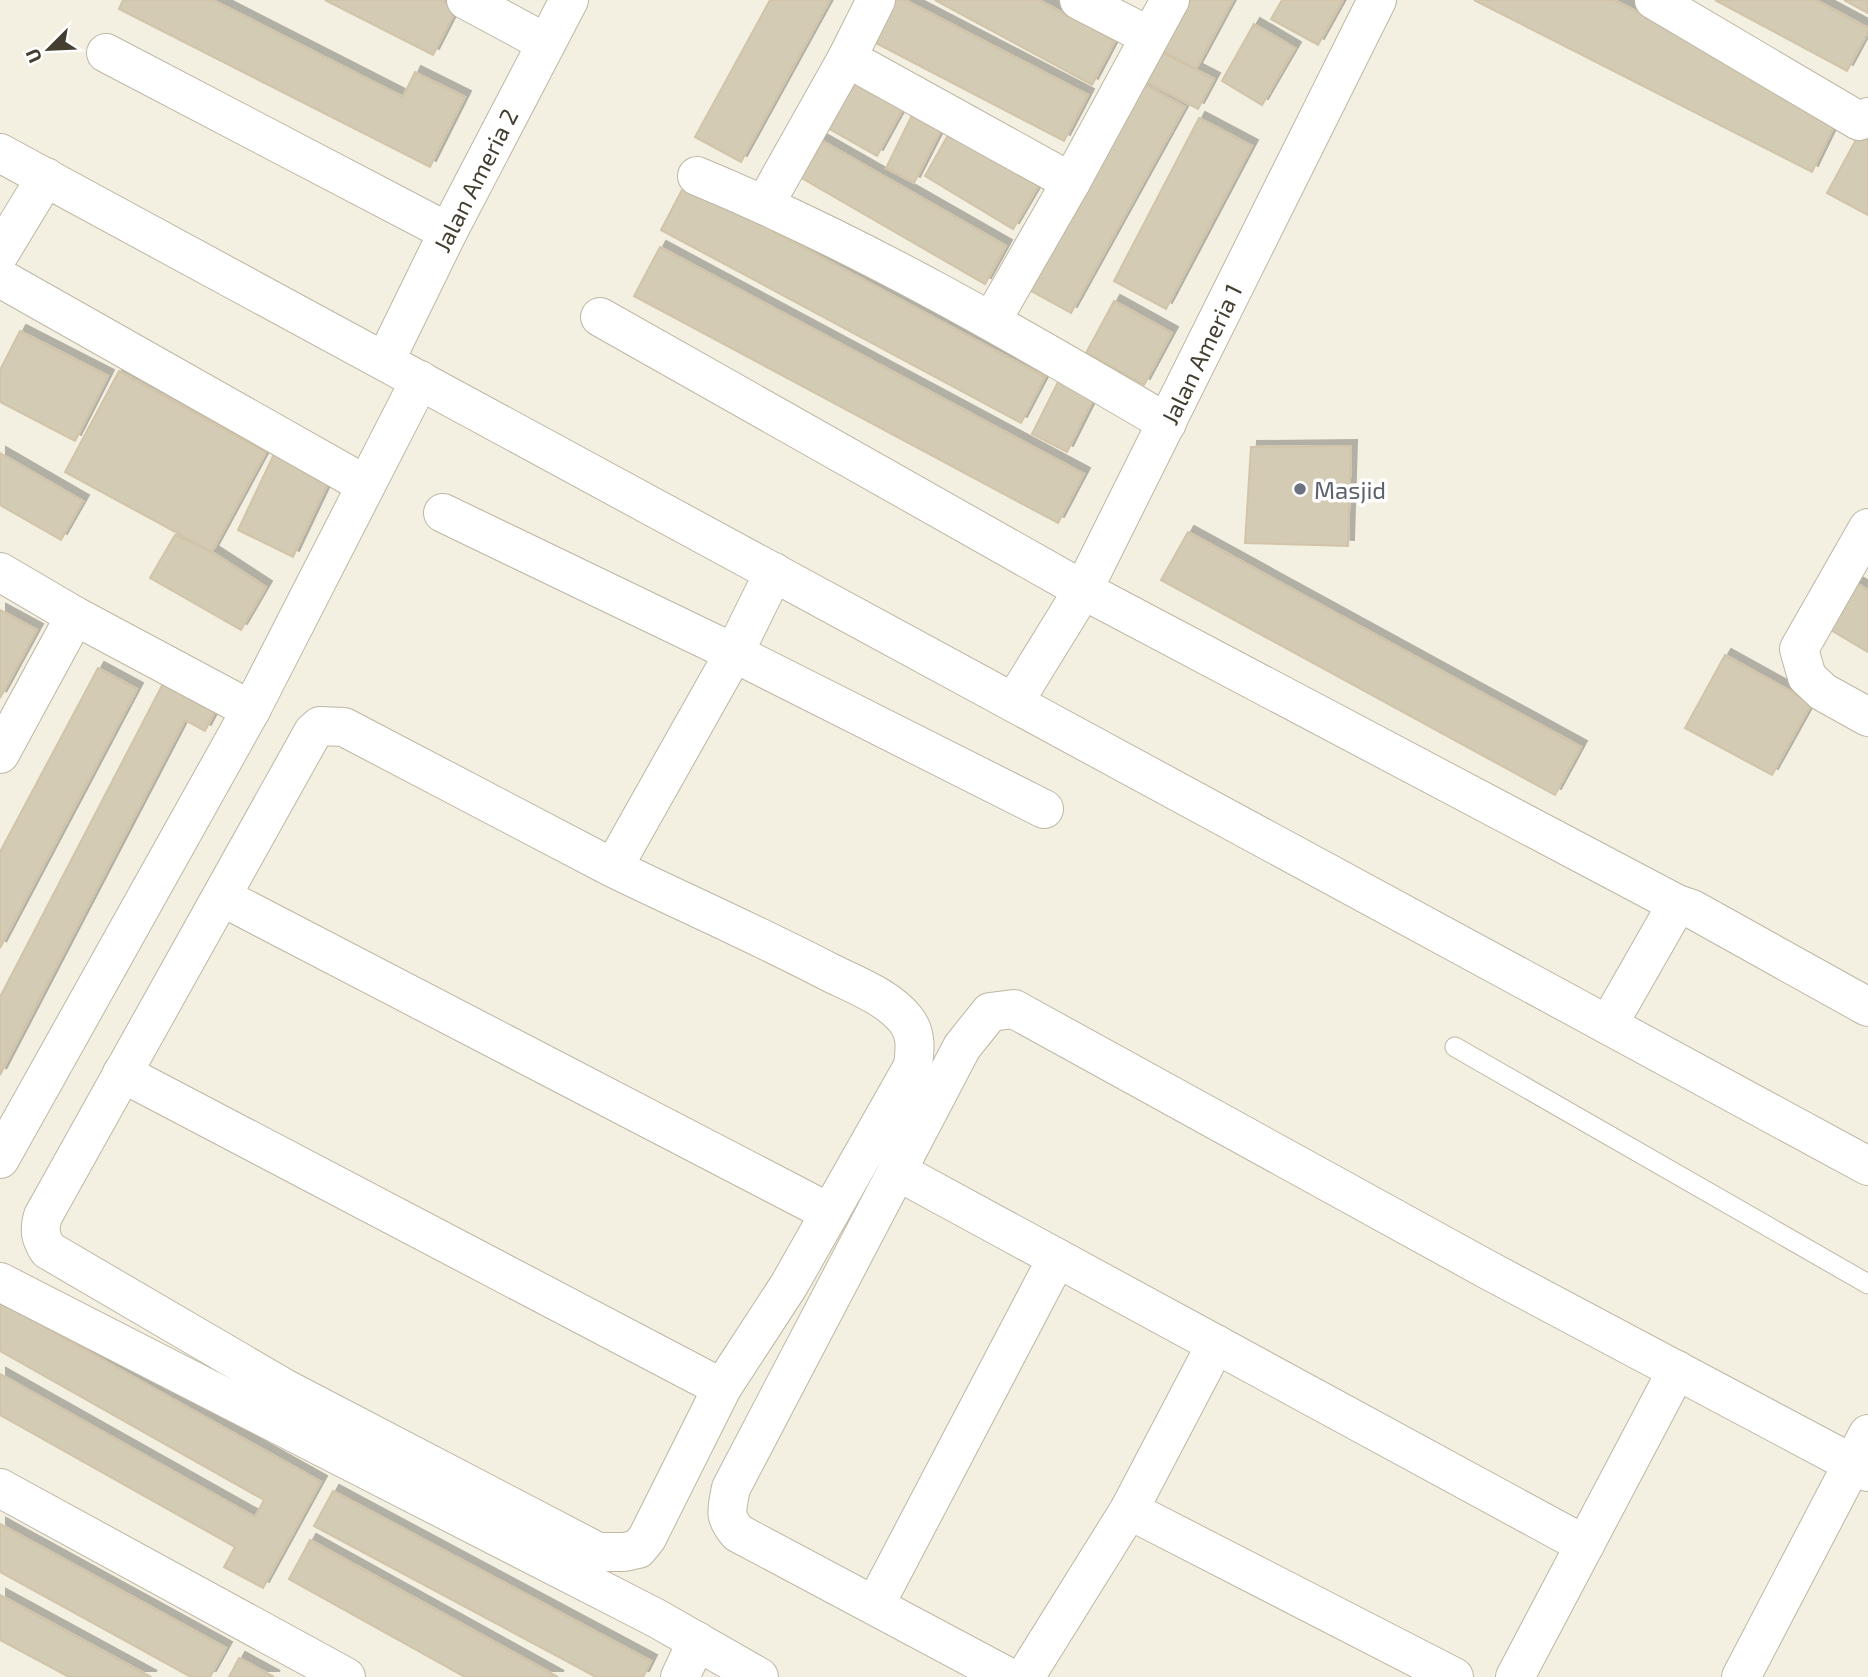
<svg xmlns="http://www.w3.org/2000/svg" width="1868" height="1677" viewBox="0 0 1868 1677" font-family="'Exo 2',sans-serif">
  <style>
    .building { fill: #d4cbb5; stroke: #d1c4a8; stroke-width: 2; filter: url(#shadow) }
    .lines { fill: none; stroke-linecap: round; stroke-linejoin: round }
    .service-casing { stroke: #beb7a3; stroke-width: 21 }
    .minor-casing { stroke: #beb7a3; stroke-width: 40 }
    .tertiary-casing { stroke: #beb7a3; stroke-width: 40 }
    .service { stroke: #fff; stroke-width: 19 }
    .minor { stroke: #fff; stroke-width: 38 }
    .tertiary { stroke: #fff; stroke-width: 38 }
    .worship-dot { fill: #6b7280; stroke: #fff; stroke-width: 2.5 }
    .labels { text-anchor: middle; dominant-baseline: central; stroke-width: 7; stroke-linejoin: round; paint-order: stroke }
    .street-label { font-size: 24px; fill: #443e31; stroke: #fff }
    .worship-label { font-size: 24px; fill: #5b616d; stroke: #fff; text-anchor: start }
  </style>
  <defs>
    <filter id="shadow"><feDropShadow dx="6" dy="-6" stdDeviation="0" flood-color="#0004"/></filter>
  </defs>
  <rect width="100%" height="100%" fill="#f3efe1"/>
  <g class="building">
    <path d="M 123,0 L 213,0 L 403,97 L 415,72 L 465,97 L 430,167 L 119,9 Z"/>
    <path d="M 325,0 L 441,0 L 457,8 L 433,55 Z"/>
    <path d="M 770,0 L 830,0 L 741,162 L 695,137 Z"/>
    <path d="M 896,0 L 905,0 L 1088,95 L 1064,141 L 874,42 Z"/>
    <path d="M 935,0 L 1039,0 L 1115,41 L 1092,85 Z"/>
    <path d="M 1188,0 L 1233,0 L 1196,69 L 1162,51 Z"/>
    <path d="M 1282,0 L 1343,0 L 1318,45 L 1271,19 Z"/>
    <path d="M 1474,0 L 1614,0 L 1840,114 L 1812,172 Z"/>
    <path d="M 1715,0 L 1816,0 L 1868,28 L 1868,32 L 1847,71 Z"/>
    <path d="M 1844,0 L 1868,0 L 1868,13 Z"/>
    <path d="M 1254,24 L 1295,48 L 1262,105 L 1222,81 Z"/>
    <path d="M 1150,46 L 1214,79 L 1198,109 L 1135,76 Z"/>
    <path d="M 847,72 L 905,105 L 877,156 L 819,123 Z"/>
    <path d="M 1140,82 L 1185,107 L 1071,313 L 1026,288 Z"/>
    <path d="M 913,113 L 942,128 L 914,183 L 886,168 Z"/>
    <path d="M 1199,118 L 1252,146 L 1166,309 L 1114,281 Z"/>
    <path d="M 951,130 L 1040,183 L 1013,229 L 925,176 Z"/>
    <path d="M 1859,134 L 1868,139 L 1868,215 L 1827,193 Z"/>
    <path d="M 812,135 L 1006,246 L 985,284 L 791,172 Z"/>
    <path d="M 685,184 L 1045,377 L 1021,423 L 661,230 Z"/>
    <path d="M 660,247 L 1084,474 L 1058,523 L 634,296 Z"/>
    <path d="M 1114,301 L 1172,333 L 1144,385 L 1086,353 Z"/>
    <path d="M 20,331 L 108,376 L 75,441 L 0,402 L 0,370 Z"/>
    <path d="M 119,371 L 266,452 L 212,552 L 65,472 Z"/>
    <path d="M 1063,372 L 1098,390 L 1067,452 L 1032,434 Z"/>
    <path d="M 1351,446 L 1348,546 L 1245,543 L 1251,447 Z"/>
    <path d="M 0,453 L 83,501 L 61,540 L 0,505 Z"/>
    <path d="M 274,454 L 329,481 L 293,557 L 238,530 Z"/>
    <path d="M 1188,532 L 1581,747 L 1555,795 L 1161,580 Z"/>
    <path d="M 175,535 L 212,552 L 266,587 L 241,630 L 150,578 Z"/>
    <path d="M 1846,577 L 1868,590 L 1868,652 L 1819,623 Z"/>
    <path d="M 0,610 L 37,630 L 0,698 Z"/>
    <path d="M 1725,655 L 1812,703 L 1772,775 L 1685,728 Z"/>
    <path d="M 98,668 L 137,689 L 0,948 L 0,852 Z"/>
    <path d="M 168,674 L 220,702 L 205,731 L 185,720 L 0,1075 L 0,997 Z"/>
    <path d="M 0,1302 L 321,1482 L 263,1588 L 224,1567 L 235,1547 L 0,1415 L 0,1374 L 255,1517 L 264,1500 L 0,1351 Z"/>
    <path d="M 333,1491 L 651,1661 L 643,1677 L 596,1677 L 314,1526 Z"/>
    <path d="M 0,1524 L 226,1648 L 210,1677 L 191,1677 L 0,1572 Z"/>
    <path d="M 310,1540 L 558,1677 L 465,1677 L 289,1579 Z"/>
    <path d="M 0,1595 L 151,1677 L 69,1677 L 0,1640 Z"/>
    <path d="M 239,1658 L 274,1677 L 229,1677 Z"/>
  </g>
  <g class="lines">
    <defs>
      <path id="service" d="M 1455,1047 L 1868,1284"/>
      <g id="minor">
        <path d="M 466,0 L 546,43"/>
        <path d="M 1079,0 L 1149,36"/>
        <path d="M 1654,0 L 1859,121 L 1868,117"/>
        <path d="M 106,53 L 448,232"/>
        <path d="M 847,58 L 1071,182"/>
        <path d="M 697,176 C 861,244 1014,333 1167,423"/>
        <path d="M 765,204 L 847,58 L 876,0"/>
        <path d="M 0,253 L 46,177"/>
        <path d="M 0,278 L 366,485"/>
        <path d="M 600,317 L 1083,590 L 1677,904"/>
        <path d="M 992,320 L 1071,182 L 1170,0"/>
        <path d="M 385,361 L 448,232 L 569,0"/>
        <path d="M 443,513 L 734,653 L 1044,809"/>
        <path d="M 1868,528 L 1799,649 L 1807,677 L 1823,692 L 1868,717"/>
        <path d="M 0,572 L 75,616 L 251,710"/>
        <path d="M 1014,702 L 1083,590 L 1377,0"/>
        <path d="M 0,754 L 75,616"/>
        <path d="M 613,868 L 344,727 L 320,726 L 313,732 L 43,1216 C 39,1230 40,1237 48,1250 L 284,1388 L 598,1552 L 624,1552 L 638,1549 L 647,1538 L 722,1388 L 789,1285 L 913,1066 C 915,1049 917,1034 906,1020 C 888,997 855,985 829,972 C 758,935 685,903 613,868 L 734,653 L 774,572"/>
        <path d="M 222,897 L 830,1213"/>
        <path d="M 1608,1025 L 1677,904 L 1692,909 L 1868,1007"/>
        <path d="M 122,1073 L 722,1388"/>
        <path d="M 0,1159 L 251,710 L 420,380"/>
        <path d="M 897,1171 L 1585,1545"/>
        <path d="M 0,1282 L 656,1618 L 759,1677"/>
        <path d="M 0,1488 L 346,1677"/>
        <path d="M 1129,1510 L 1454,1677"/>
        <path d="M 875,1605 L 1057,1258"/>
        <path d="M 680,1677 L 697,1641"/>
        <path d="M 1008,1677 L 738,1533 C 723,1516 727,1509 731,1488 L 962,1047 L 990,1012 L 1014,1009 L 1488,1270 L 1868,1472"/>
        <path d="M 1025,1677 L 1129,1510 L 1216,1344"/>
        <path d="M 1515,1677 L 1677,1370"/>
        <path d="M 1741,1677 L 1868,1434"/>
      </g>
      <path id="tertiary" d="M 0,153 L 1868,1166"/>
    </defs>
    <use href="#service" class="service-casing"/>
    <use href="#minor" class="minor-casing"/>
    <use href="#tertiary" class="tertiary-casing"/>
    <use href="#service" class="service"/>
    <use href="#minor" class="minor"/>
    <use href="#tertiary" class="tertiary"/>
  </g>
  <circle class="worship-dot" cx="1300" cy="489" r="7"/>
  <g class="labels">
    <g class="street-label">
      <text transform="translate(475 180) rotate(-63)">Jalan Ameria 2</text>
      <text transform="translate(1201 354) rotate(-64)">Jalan Ameria 1</text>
    </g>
    <g class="worship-label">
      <text x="1314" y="489">Masjid</text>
    </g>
  </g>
  <g transform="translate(49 49) rotate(246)" stroke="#ffffff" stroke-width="5" paint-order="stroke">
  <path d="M0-5L12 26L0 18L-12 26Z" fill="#443e31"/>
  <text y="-10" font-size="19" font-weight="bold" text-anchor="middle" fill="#443e31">U</text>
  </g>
</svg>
